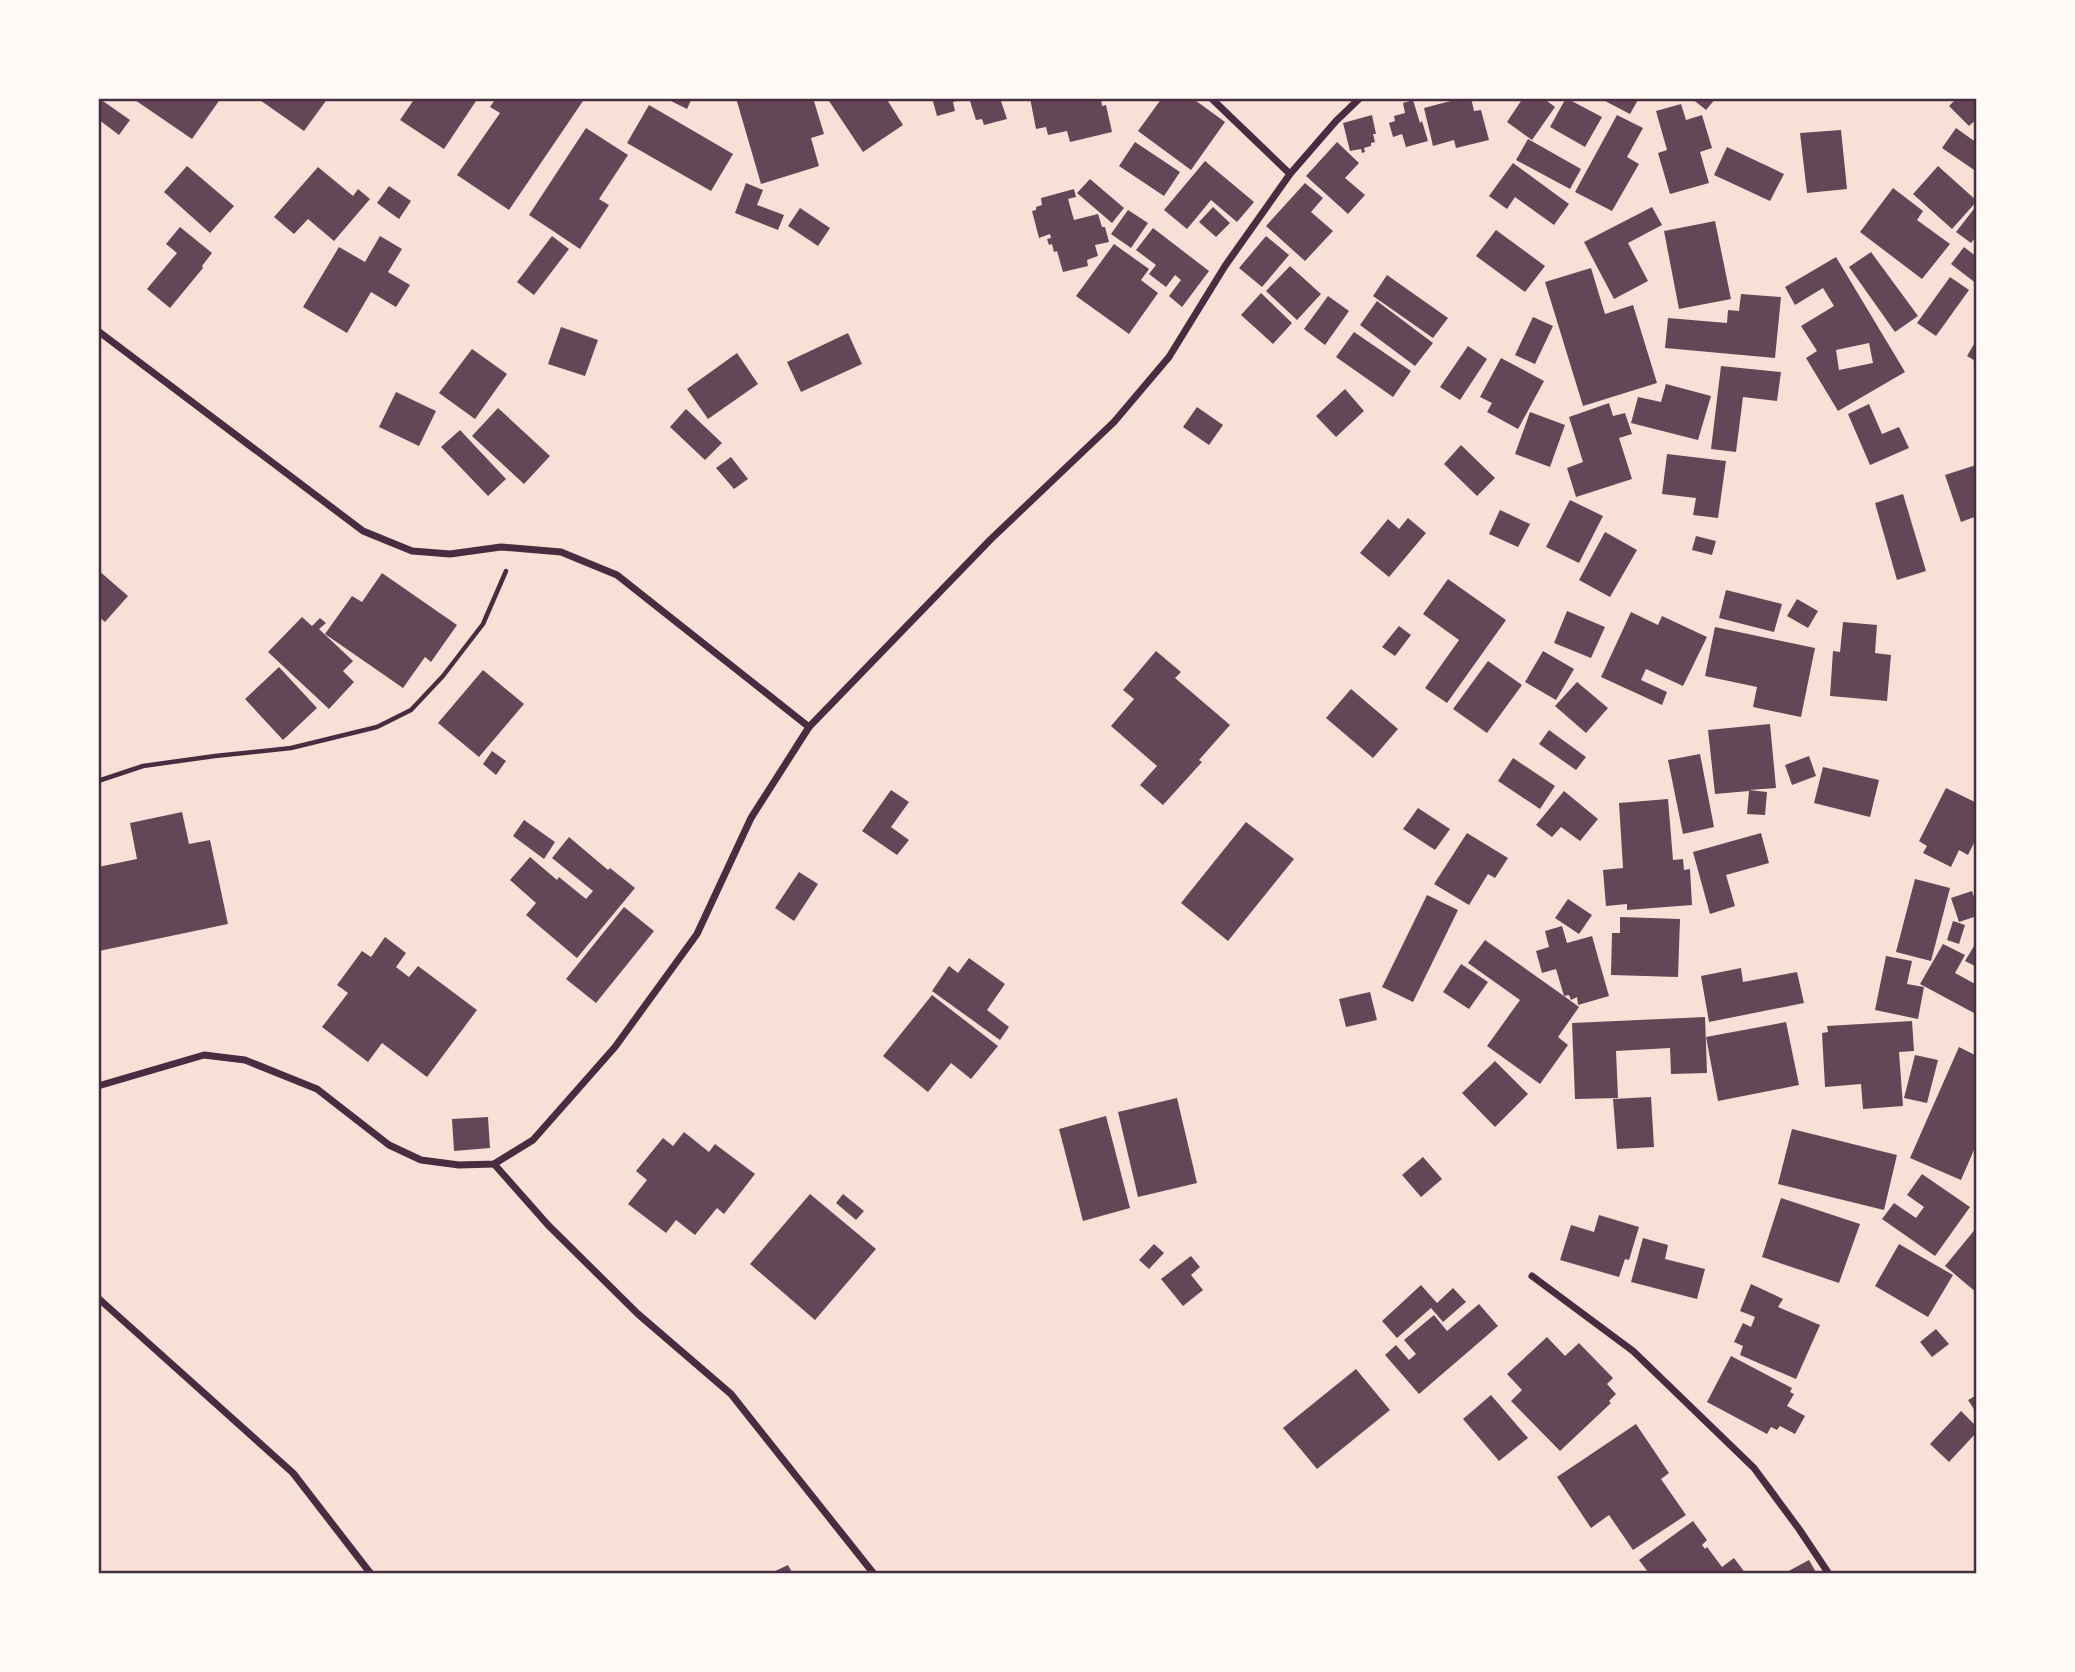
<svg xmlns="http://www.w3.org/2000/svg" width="2075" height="1672" viewBox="0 0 2075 1672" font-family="'Playfair Display',serif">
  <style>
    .building { fill: #644757; fill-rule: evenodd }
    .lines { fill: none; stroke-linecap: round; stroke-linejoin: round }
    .path { stroke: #4a2c40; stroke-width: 4.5 }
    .minor { stroke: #4a2c40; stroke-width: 7 }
    .neatline { fill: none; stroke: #4a2c40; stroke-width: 2.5 }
  </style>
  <rect width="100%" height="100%" fill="#f7e1d7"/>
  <g class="building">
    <path d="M 132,98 L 221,98 L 192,139 Z"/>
    <path d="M 257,98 L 328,98 L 304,131 Z"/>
    <path d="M 415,98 L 478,98 L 444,149 L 400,120 Z"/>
    <path d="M 496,98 L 585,98 L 509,210 L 457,175 L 500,113 L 490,107 Z"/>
    <path d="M 665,98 L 692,98 L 687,109 Z"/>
    <path d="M 736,98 L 813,98 L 824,134 L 811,138 L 819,166 L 761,184 Z"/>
    <path d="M 827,98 L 886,98 L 903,125 L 863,152 Z"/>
    <path d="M 932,98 L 964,98 L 964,99 L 953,102 L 955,111 L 937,116 Z"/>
    <path d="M 969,98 L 1000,98 L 1007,119 L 984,125 L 982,119 L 976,120 Z"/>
    <path d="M 1030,98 L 1101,98 L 1102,106 L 1106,105 L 1112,132 L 1070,142 L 1067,131 L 1048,135 L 1046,127 L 1036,129 Z"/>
    <path d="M 1162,98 L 1192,98 L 1225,122 L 1191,170 L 1138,131 Z"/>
    <path d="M 1462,98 L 1471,98 L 1474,111 L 1481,110 L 1489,140 L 1456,148 L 1454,140 L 1433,146 L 1424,108 Z"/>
    <path d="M 1523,98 L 1543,98 L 1555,107 L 1532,140 L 1507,122 Z"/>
    <path d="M 1566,98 L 1602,117 L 1585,147 L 1550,127 Z"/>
    <path d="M 1607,98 L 1639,98 L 1630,114 L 1605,101 Z"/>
    <path d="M 1691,98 L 1716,98 L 1706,110 Z"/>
    <path d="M 1957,98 L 1977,98 L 1977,119 L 1969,126 L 1949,106 Z"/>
    <path d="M 100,99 L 130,120 L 119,135 L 98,119 L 98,102 Z"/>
    <path d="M 1413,100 L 1420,123 L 1422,121 L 1428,141 L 1406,147 L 1402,134 L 1393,137 L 1389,123 L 1395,121 L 1394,116 L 1405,113 L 1403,103 Z"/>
    <path d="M 1681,104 L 1686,120 L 1702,115 L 1712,148 L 1700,152 L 1709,183 L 1670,194 L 1658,153 L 1667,150 L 1656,111 Z"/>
    <path d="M 649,105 L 733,154 L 711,191 L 627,143 Z"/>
    <path d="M 1372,115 L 1376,134 L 1373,134 L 1375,142 L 1371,143 L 1371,146 L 1364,148 L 1365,152 L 1362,153 L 1361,149 L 1350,151 L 1343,123 Z"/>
    <path d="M 1617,115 L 1643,128 L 1627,157 L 1639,164 L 1612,211 L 1575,192 Z"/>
    <path d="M 586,128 L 628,155 L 599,199 L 609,205 L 580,249 L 529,215 Z"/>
    <path d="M 1956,128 L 1977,143 L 1977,172 L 1942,148 Z"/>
    <path d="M 1841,130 L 1847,189 L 1807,193 L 1800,133 Z"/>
    <path d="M 1528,139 L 1581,169 L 1570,189 L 1516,160 Z"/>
    <path d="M 1135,142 L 1180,172 L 1164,196 L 1119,166 Z"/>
    <path d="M 1337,142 L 1359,163 L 1345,178 L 1365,195 L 1348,214 L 1306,176 Z"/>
    <path d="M 1727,147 L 1784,174 L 1770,201 L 1714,175 Z"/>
    <path d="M 1205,161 L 1254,202 L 1237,222 L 1211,200 L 1187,229 L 1164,210 Z"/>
    <path d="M 1513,163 L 1569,204 L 1554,225 L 1515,197 L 1507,209 L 1489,196 Z"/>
    <path d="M 187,166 L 234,206 L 210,233 L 164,192 Z"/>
    <path d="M 1938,166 L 1977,201 L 1952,229 L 1913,194 Z"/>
    <path d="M 318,167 L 353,196 L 358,189 L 370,199 L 334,241 L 308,219 L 294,234 L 274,217 Z"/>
    <path d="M 1090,179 L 1124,208 L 1112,223 L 1077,193 Z"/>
    <path d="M 746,183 L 763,190 L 757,205 L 784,215 L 778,230 L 735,213 Z"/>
    <path d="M 1305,183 L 1323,198 L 1311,212 L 1333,231 L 1305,261 L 1266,226 Z"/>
    <path d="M 389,186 L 411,201 L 399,219 L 377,203 Z"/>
    <path d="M 1893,188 L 1923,211 L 1917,220 L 1950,244 L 1922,279 L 1860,232 Z"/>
    <path d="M 1074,189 L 1076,197 L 1068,199 L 1074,220 L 1098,214 L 1102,227 L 1105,227 L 1109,242 L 1095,245 L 1098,256 L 1087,260 L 1088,266 L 1063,272 L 1057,251 L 1054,252 L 1052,244 L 1049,245 L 1047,239 L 1051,238 L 1050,234 L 1039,238 L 1032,211 L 1036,210 L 1036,207 L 1042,205 L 1041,198 Z"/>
    <path d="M 1977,205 L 1977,235 L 1971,243 L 1956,232 Z"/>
    <path d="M 1213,207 L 1230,223 L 1216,237 L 1199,222 Z"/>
    <path d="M 1652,207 L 1662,225 L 1628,243 L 1648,281 L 1614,299 L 1584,242 Z"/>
    <path d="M 800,208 L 830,228 L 818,246 L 788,226 Z"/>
    <path d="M 1128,210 L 1148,223 L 1131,248 L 1111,234 Z"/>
    <path d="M 1715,221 L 1731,299 L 1679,309 L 1664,231 Z"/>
    <path d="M 180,227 L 212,253 L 202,266 L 203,268 L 170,308 L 147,289 L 177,253 L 166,244 Z"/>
    <path d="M 1153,228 L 1209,271 L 1182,307 L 1169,296 L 1181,280 L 1175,275 L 1166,287 L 1149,274 L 1156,265 L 1136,250 Z"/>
    <path d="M 1496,230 L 1545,266 L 1525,292 L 1476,256 Z"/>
    <path d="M 380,236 L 402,249 L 388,272 L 410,285 L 396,307 L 371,292 L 347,333 L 303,307 L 339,247 L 365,262 Z"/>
    <path d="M 552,236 L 569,249 L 534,295 L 517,282 Z"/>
    <path d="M 1266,236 L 1289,255 L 1262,287 L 1239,268 Z"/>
    <path d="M 1114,244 L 1149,269 L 1141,280 L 1158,293 L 1129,334 L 1076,296 Z"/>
    <path d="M 1964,247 L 1977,257 L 1977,284 L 1951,264 Z"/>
    <path d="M 1871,252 L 1918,316 L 1895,332 L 1849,267 Z"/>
    <path d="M 1836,257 L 1905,372 L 1838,411 L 1806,358 L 1817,351 L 1801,326 L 1834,306 L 1823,288 L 1795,305 L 1785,287 ZM 1869,343 L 1873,363 L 1839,370 L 1836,350 Z"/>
    <path d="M 1290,266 L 1321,294 L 1297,320 L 1266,291 Z"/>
    <path d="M 1591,268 L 1605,314 L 1633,305 L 1657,383 L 1583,406 L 1545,282 Z"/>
    <path d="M 1387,275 L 1448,318 L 1433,338 L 1373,296 Z"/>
    <path d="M 1950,277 L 1969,290 L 1936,336 L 1917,323 Z"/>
    <path d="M 1261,293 L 1292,323 L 1273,344 L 1241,315 Z"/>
    <path d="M 1741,294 L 1781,297 L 1775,358 L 1665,348 L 1668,318 L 1727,323 L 1728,310 L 1739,311 Z"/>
    <path d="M 1328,296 L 1349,311 L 1325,345 L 1304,329 Z"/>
    <path d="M 1377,301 L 1433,343 L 1415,366 L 1360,325 Z"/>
    <path d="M 1533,317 L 1553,326 L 1535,364 L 1515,355 Z"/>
    <path d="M 561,327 L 598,340 L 585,376 L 548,364 Z"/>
    <path d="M 1354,332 L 1411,371 L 1393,397 L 1336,357 Z"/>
    <path d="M 848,333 L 862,364 L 801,392 L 787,362 Z"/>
    <path d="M 1977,339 L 1977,362 L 1967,356 Z"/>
    <path d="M 1468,346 L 1487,359 L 1460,400 L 1440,387 Z"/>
    <path d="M 472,349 L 507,374 L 475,419 L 439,393 Z"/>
    <path d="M 737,353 L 758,384 L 708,419 L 687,389 Z"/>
    <path d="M 1501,358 L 1544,381 L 1518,429 L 1487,412 L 1492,403 L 1480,397 Z"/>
    <path d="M 1721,366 L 1781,372 L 1777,401 L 1743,397 L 1736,452 L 1711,449 Z"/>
    <path d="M 1666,384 L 1711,396 L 1698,440 L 1631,423 L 1638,397 L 1661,402 Z"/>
    <path d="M 1345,389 L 1364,411 L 1336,437 L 1316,416 Z"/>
    <path d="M 396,392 L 436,411 L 419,446 L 379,427 Z"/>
    <path d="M 1609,403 L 1613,416 L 1625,413 L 1632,434 L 1619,438 L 1632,479 L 1576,497 L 1567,468 L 1583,462 L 1569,417 Z"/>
    <path d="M 1869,404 L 1882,434 L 1899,427 L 1909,448 L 1870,465 L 1848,414 Z"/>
    <path d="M 1197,407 L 1223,425 L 1209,445 L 1183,427 Z"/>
    <path d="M 498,408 L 550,456 L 524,484 L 472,436 Z"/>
    <path d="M 686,409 L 722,443 L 705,460 L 670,427 Z"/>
    <path d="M 1530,412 L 1565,425 L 1550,467 L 1515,454 Z"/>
    <path d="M 460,430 L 506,479 L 488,496 L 441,447 Z"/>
    <path d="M 1461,445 L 1495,478 L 1477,496 L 1444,464 Z"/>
    <path d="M 1667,454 L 1726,461 L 1718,518 L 1693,515 L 1696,498 L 1662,494 Z"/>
    <path d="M 731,457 L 748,479 L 734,489 L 716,468 Z"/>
    <path d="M 1976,465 L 1977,516 L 1961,522 L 1945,475 Z"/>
    <path d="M 1903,494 L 1926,571 L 1897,580 L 1875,503 Z"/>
    <path d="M 1570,500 L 1603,516 L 1579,563 L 1546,547 Z"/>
    <path d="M 1500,510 L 1530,524 L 1518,547 L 1489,534 Z"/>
    <path d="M 1408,518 L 1426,533 L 1389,577 L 1360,553 L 1388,519 L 1399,529 Z"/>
    <path d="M 1605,532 L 1637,550 L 1610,597 L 1579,580 Z"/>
    <path d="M 1696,536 L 1716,541 L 1712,555 L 1692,550 Z"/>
    <path d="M 98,570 L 128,596 L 105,622 L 98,616 Z"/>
    <path d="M 382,573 L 457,625 L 431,662 L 425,657 L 403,688 L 325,634 L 352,596 L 362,602 Z"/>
    <path d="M 1448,579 L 1506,620 L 1447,703 L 1425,688 L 1459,640 L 1423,614 Z"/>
    <path d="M 1726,590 L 1782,604 L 1774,632 L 1719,618 Z"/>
    <path d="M 1797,599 L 1818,611 L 1808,628 L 1787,616 Z"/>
    <path d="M 1567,611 L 1605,627 L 1591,658 L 1554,643 Z"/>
    <path d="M 1631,612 L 1658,625 L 1662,616 L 1707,637 L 1683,686 L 1646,669 L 1641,680 L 1667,692 L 1662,705 L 1601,677 Z"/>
    <path d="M 302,617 L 312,626 L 320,618 L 326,623 L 319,629 L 353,661 L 343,671 L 354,682 L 329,709 L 268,652 Z"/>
    <path d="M 1843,622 L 1877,625 L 1875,653 L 1891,655 L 1887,701 L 1830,696 L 1833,651 L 1840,652 Z"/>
    <path d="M 1399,626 L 1411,635 L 1395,656 L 1382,647 Z"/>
    <path d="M 1715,627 L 1815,648 L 1801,717 L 1753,707 L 1757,687 L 1705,676 Z"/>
    <path d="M 1156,651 L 1181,672 L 1175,678 L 1230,725 L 1199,760 L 1202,762 L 1163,805 L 1140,785 L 1157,766 L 1111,726 L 1134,699 L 1123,690 Z"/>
    <path d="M 1543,651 L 1574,669 L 1556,700 L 1525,682 Z"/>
    <path d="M 1488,661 L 1522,685 L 1487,733 L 1453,709 Z"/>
    <path d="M 279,667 L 317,708 L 283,740 L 245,699 Z"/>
    <path d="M 483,670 L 524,704 L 479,757 L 438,723 Z"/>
    <path d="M 1577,682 L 1608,708 L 1586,733 L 1555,706 Z"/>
    <path d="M 1351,689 L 1398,729 L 1373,758 L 1326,718 Z"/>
    <path d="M 1770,724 L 1776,788 L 1749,790 L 1767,792 L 1765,815 L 1747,814 L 1749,791 L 1715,794 L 1708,730 Z"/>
    <path d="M 1549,730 L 1586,757 L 1576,770 L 1539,744 Z"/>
    <path d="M 492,751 L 506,761 L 496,775 L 483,764 Z"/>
    <path d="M 1700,754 L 1714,827 L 1683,834 L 1668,760 Z"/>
    <path d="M 1809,756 L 1816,776 L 1792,785 L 1785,765 Z"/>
    <path d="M 1513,758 L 1555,786 L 1540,809 L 1498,781 Z"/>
    <path d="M 1823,767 L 1879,780 L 1870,817 L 1814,803 Z"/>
    <path d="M 1946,788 L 1977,803 L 1977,837 L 1968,855 L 1959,850 L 1951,867 L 1923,853 L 1927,846 L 1919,841 Z"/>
    <path d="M 891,790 L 909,802 L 891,827 L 909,840 L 897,855 L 862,831 Z"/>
    <path d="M 1564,791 L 1598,819 L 1580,841 L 1561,827 L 1552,837 L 1536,825 Z"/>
    <path d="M 1668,799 L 1673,860 L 1683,859 L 1684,870 L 1690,869 L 1692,905 L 1627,910 L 1627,904 L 1606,906 L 1603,870 L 1623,868 L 1619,803 Z"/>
    <path d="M 1418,808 L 1450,829 L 1435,850 L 1403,829 Z"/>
    <path d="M 182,812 L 189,844 L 210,840 L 228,924 L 99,951 L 98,867 L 137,859 L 130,823 Z"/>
    <path d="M 524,820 L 555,842 L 544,859 L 513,836 Z"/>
    <path d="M 1246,822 L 1294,859 L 1228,941 L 1181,903 Z"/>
    <path d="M 1467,833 L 1508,858 L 1495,878 L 1488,874 L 1469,905 L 1434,884 Z"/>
    <path d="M 1761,833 L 1769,863 L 1726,875 L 1735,906 L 1710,914 L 1693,852 Z"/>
    <path d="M 569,837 L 608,870 L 610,868 L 635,888 L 577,958 L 526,915 L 536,903 L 510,880 L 530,857 L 557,880 L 559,877 L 586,899 L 593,891 L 552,858 Z"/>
    <path d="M 799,872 L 818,884 L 794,921 L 775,908 Z"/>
    <path d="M 1915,879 L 1950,888 L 1931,961 L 1896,952 Z"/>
    <path d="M 1972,891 L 1977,906 L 1977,916 L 1959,922 L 1951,898 Z"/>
    <path d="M 1427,895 L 1458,910 L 1413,1002 L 1382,987 Z"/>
    <path d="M 1568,899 L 1592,915 L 1579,934 L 1555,918 Z"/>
    <path d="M 624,907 L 654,931 L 596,1003 L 566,979 Z"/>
    <path d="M 1620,917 L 1680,919 L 1678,977 L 1611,975 L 1612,933 L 1620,933 Z"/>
    <path d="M 1953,921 L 1965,925 L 1959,944 L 1947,940 Z"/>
    <path d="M 1562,926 L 1567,943 L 1592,936 L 1609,996 L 1578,1005 L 1577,997 L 1571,1000 L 1569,995 L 1564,996 L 1579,1007 L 1558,1037 L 1568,1045 L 1540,1084 L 1487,1046 L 1520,1000 L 1468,963 L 1485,940 L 1564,996 L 1556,969 L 1542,973 L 1536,951 L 1549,947 L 1545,931 Z"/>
    <path d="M 385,937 L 406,953 L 396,967 L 409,977 L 418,966 L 477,1010 L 427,1077 L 382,1043 L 368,1062 L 322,1027 L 348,993 L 337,985 L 362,951 L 371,957 Z"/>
    <path d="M 1977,941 L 1977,967 L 1965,961 Z"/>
    <path d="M 1943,944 L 1965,955 L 1955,973 L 1977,985 L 1977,1008 L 1974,1013 L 1920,984 Z"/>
    <path d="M 1886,956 L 1912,961 L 1907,984 L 1924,987 L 1918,1019 L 1875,1010 Z"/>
    <path d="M 969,958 L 1005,984 L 987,1010 L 1009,1027 L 1000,1040 L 932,991 L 949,966 L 958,973 Z"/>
    <path d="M 1461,964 L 1488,982 L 1469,1009 L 1443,992 Z"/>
    <path d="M 1741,968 L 1743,982 L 1797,972 L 1804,1003 L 1709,1022 L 1701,976 Z"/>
    <path d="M 1370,992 L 1377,1020 L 1346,1027 L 1339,999 Z"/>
    <path d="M 932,995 L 998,1046 L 971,1079 L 951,1063 L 928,1092 L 883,1056 Z"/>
    <path d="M 1705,1017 L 1707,1073 L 1671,1074 L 1670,1048 L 1616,1051 L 1618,1098 L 1575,1099 L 1572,1023 Z"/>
    <path d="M 1912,1021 L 1914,1051 L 1899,1052 L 1903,1106 L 1863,1109 L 1861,1084 L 1825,1087 L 1822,1033 L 1828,1032 L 1827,1026 Z"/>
    <path d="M 1786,1022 L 1799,1085 L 1718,1101 L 1706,1037 Z"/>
    <path d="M 1959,1047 L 1977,1056 L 1977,1087 L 1975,1092 L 1977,1093 L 1977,1143 L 1961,1180 L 1910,1158 Z"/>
    <path d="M 1915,1055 L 1938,1060 L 1927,1103 L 1904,1098 Z"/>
    <path d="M 1495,1061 L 1528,1094 L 1495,1127 L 1462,1093 Z"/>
    <path d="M 1651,1097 L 1654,1147 L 1617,1149 L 1613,1099 Z"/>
    <path d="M 1177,1098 L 1197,1183 L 1138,1197 L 1118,1112 Z"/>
    <path d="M 1106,1116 L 1130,1208 L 1083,1221 L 1059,1129 Z"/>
    <path d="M 488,1117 L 490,1148 L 454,1151 L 452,1119 Z"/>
    <path d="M 1792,1129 L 1897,1155 L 1884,1210 L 1778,1184 Z"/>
    <path d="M 684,1132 L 709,1152 L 715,1144 L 755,1174 L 724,1214 L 717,1208 L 695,1235 L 676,1220 L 666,1233 L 628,1204 L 647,1180 L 636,1171 L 663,1138 L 673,1146 Z"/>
    <path d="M 1423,1157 L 1442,1179 L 1421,1197 L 1402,1175 Z"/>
    <path d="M 1922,1174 L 1970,1207 L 1935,1256 L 1882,1219 L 1894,1203 L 1916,1218 L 1924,1207 L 1907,1195 Z"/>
    <path d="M 810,1194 L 876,1249 L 815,1320 L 750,1264 Z"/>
    <path d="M 843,1194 L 864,1211 L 856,1220 L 836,1203 Z"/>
    <path d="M 1781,1198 L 1860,1224 L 1839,1283 L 1762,1257 Z"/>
    <path d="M 1599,1215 L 1639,1227 L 1629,1260 L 1625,1259 L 1619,1277 L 1560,1260 L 1571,1225 L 1594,1232 Z"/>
    <path d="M 1977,1227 L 1977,1293 L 1945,1266 Z"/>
    <path d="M 1643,1238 L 1668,1245 L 1665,1259 L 1705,1269 L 1697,1299 L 1631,1282 Z"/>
    <path d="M 1154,1244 L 1164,1253 L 1149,1269 L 1139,1260 Z"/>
    <path d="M 1899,1244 L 1953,1275 L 1928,1317 L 1875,1286 Z"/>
    <path d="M 1191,1256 L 1200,1267 L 1191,1275 L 1203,1290 L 1183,1306 L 1161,1279 Z"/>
    <path d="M 1751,1284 L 1783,1299 L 1778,1307 L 1820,1325 L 1796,1379 L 1740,1355 L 1743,1346 L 1734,1342 L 1743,1323 L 1751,1327 L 1755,1317 L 1740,1311 Z"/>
    <path d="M 1421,1285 L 1437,1303 L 1453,1288 L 1466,1302 L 1443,1322 L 1431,1308 L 1397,1338 L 1382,1321 Z"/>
    <path d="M 1479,1304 L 1498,1326 L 1419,1394 L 1385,1355 L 1396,1345 L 1409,1360 L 1416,1354 L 1404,1340 L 1434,1315 L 1447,1331 Z"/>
    <path d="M 1936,1329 L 1949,1344 L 1932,1357 L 1920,1342 Z"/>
    <path d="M 1547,1337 L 1565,1356 L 1579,1343 L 1613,1378 L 1607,1384 L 1616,1394 L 1609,1401 L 1611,1403 L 1560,1451 L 1511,1401 L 1522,1390 L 1507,1374 Z"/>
    <path d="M 1731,1356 L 1792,1388 L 1790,1392 L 1794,1394 L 1787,1406 L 1805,1416 L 1795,1434 L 1780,1426 L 1777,1430 L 1771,1427 L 1767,1434 L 1707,1402 Z"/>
    <path d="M 1356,1369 L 1390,1410 L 1317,1469 L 1283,1428 Z"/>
    <path d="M 1491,1395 L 1528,1438 L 1499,1461 L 1463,1419 Z"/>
    <path d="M 1977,1395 L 1977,1414 L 1968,1400 Z"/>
    <path d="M 1961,1411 L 1977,1427 L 1977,1432 L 1949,1462 L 1930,1444 Z"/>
    <path d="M 1636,1424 L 1669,1473 L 1661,1479 L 1686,1515 L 1633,1550 L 1609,1515 L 1591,1528 L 1557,1477 Z"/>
    <path d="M 1693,1521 L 1707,1540 L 1702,1545 L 1705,1549 L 1707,1547 L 1722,1567 L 1734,1558 L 1746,1574 L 1645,1574 L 1648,1572 L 1639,1560 Z"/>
    <path d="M 1809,1560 L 1817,1574 L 1783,1574 Z"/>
    <path d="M 788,1565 L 793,1574 L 769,1574 Z"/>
  </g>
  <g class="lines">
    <path class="path" d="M 98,781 L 143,766 L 215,756 L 291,748 L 377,727 L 411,710 L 443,676 L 483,624 L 506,571"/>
    <g class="minor">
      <path d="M 1290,174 L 1336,121 L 1360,98"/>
      <path d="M 98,331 L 363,531 L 412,551 L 450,554 L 501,547 L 561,552 L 617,575 L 809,727"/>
      <path d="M 98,1086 L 204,1055 L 245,1060 L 317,1089 L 389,1145 L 421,1160 L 459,1165 L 494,1164 L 533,1140 L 615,1047 L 697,934 L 751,818 L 809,727 L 991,539 L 1114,422 L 1169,357 L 1225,266 L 1290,174 L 1211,98"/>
      <path d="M 494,1164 L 548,1225 L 638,1314 L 731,1394 L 874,1574"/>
      <path d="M 1532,1276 L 1633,1351 L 1754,1468 L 1799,1529 L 1829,1574"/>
      <path d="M 98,1298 L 293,1473 L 371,1574"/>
    </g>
  </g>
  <rect width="2075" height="1672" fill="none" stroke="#fffaf5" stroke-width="200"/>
  <rect x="100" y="100" width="1875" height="1472" class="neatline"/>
</svg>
